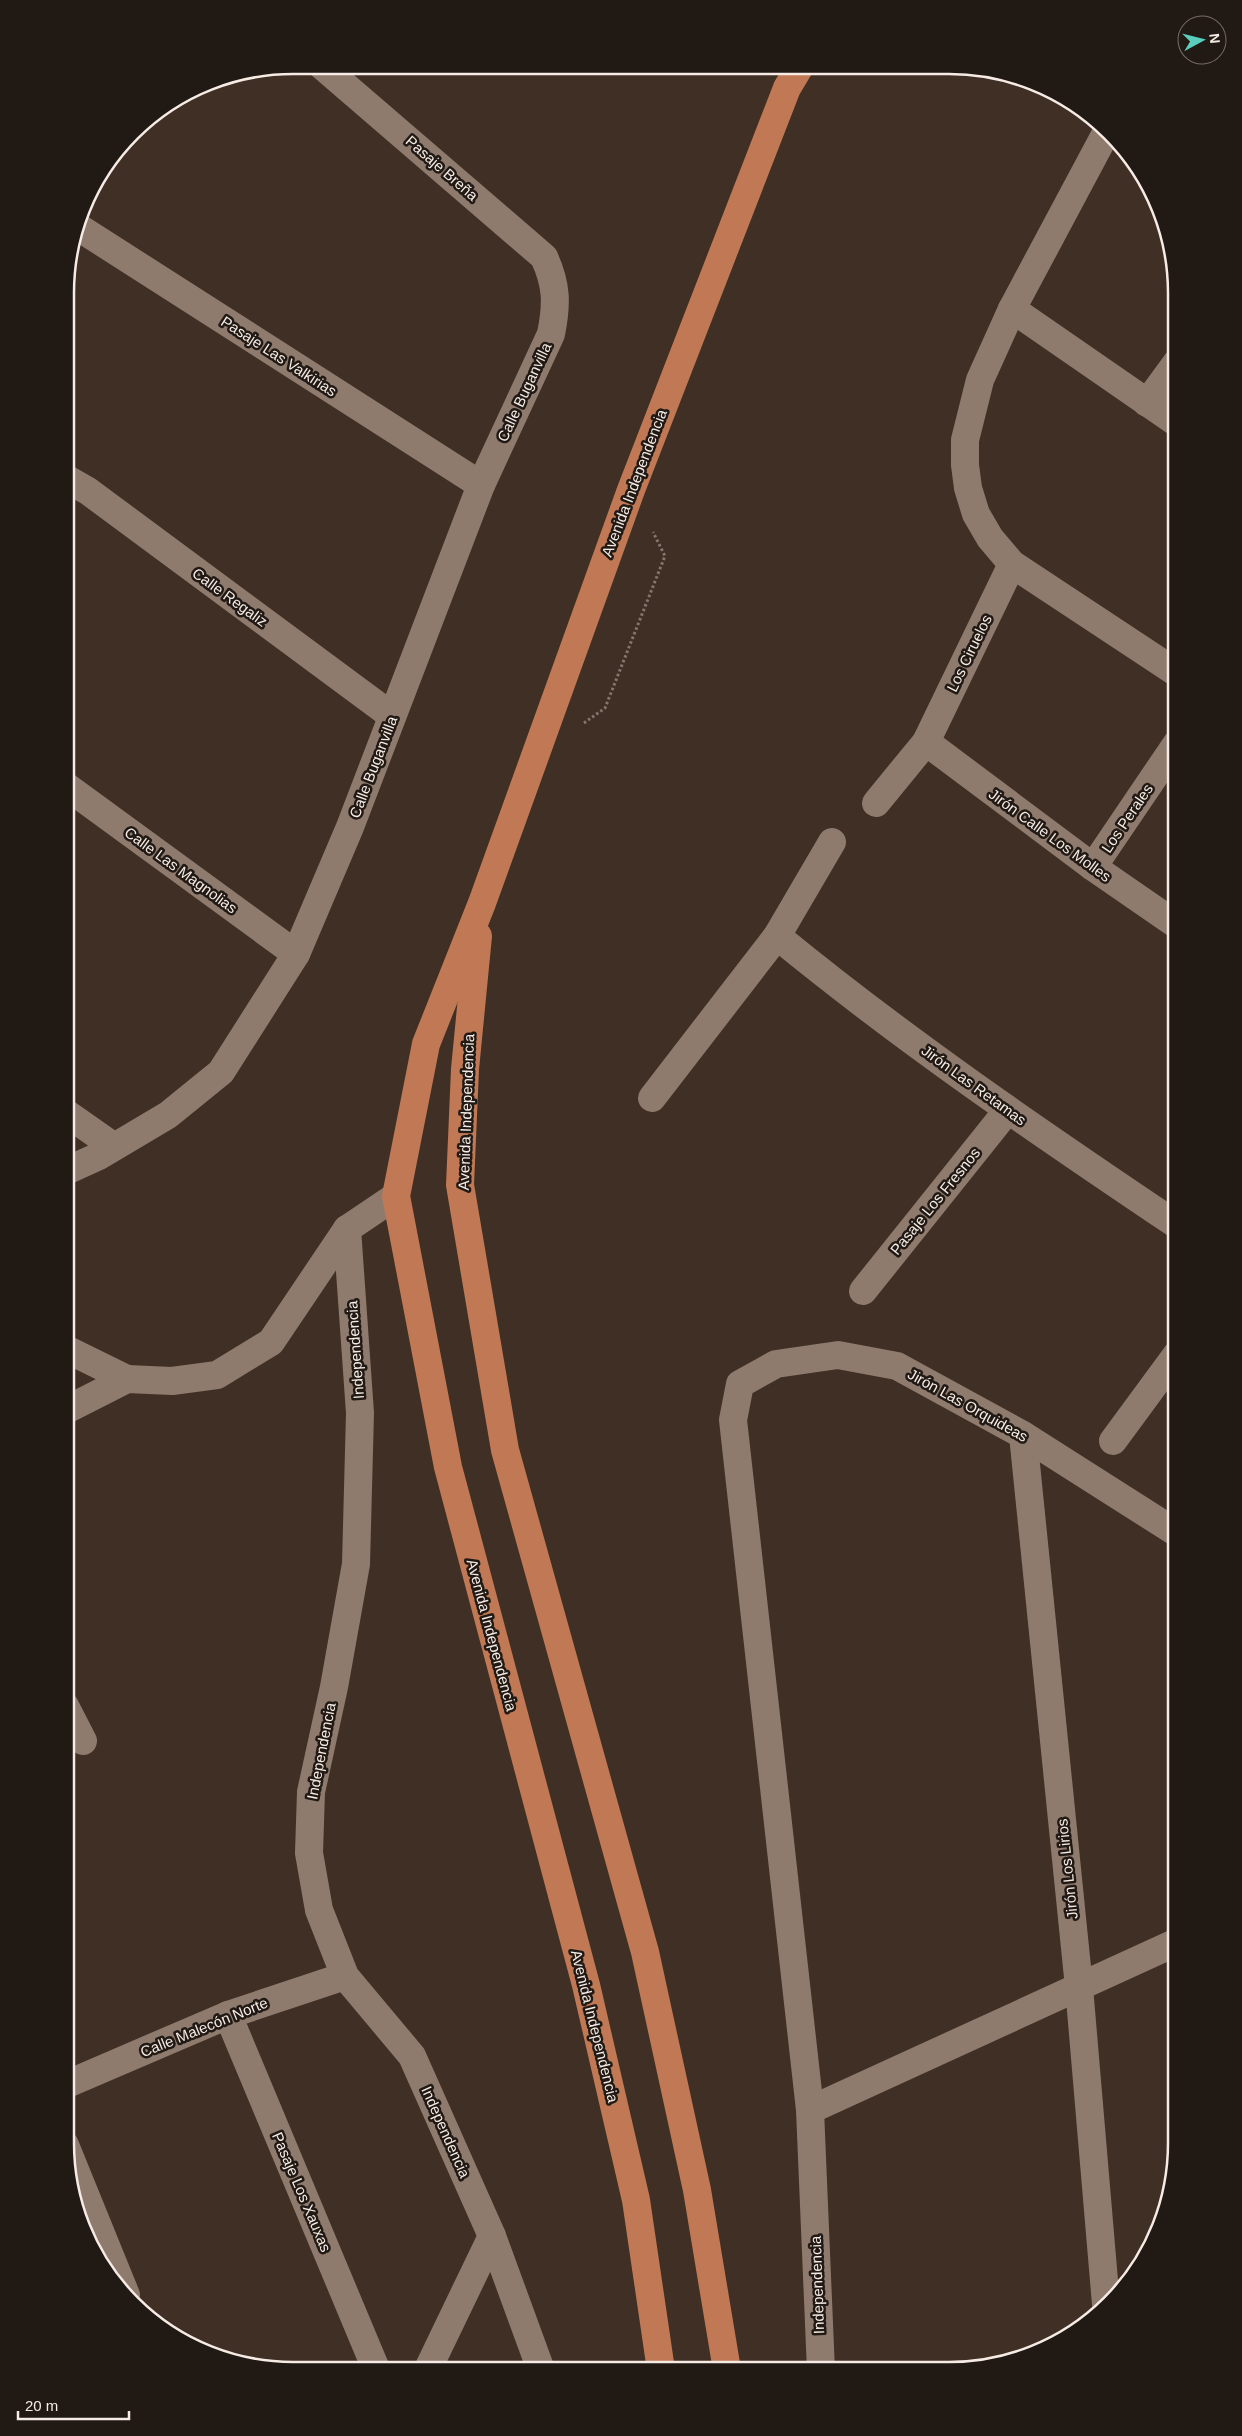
<svg xmlns="http://www.w3.org/2000/svg" width="1242" height="2436" viewBox="0 0 1242 2436" font-family="Arial,sans-serif">
  <style>
    .lines { fill: none; stroke-linecap: round; stroke-linejoin: round }
    .path { stroke: #84766d; stroke-width: 3; stroke-dasharray: 2.5 2.5; stroke-linecap: butt }
    .minor { stroke: #8e7b6e; stroke-width: 28 }
    .tertiary { stroke: #8e7b6e; stroke-width: 28 }
    .primary { stroke: #c07954; stroke-width: 28 }
    .labels { text-anchor: middle; dominant-baseline: central; stroke-width: 5; stroke-linejoin: round; paint-order: stroke }
    .street-label { font-size: 15px; fill: #f6ece5; stroke: #211914 }
    .rim { fill: none; stroke: #f6ece5; stroke-width: 2.5 }
  </style>
  <rect width="100%" height="100%" fill="#402f25"/>
  <g class="lines">
    <path class="path" d="M 584,723 L 605,708 L 665,556 L 653,532"/>
    <g class="minor">
      <path d="M 1107,131 L 1012,309 L 980,380 L 965,440 L 965,465 L 968,488 L 976,514 L 990,538 L 1012,564 L 1177,673"/>
      <path d="M 78,227 L 481,485"/>
      <path d="M 1012,309 L 1177,423"/>
      <path d="M 1147,403 L 1177,362"/>
      <path d="M 67,479 L 88,491 L 392,716"/>
      <path d="M 926,742 L 1093,867 L 1177,925"/>
      <path d="M 66,786 L 296,954"/>
      <path d="M 876,803 L 926,742 L 1012,564"/>
      <path d="M 1093,867 L 1177,743"/>
      <path d="M 777,936 C 905,1041 1040,1133 1177,1225"/>
      <path d="M 652,1098 L 777,936 L 832,842"/>
      <path d="M 66,1113 L 113,1146"/>
      <path d="M 66,1171 L 99,1156 L 168,1115 L 221,1072 L 296,954 L 350,827 L 481,485 L 551,334 C 557,304 557,285 544,257 L 321,65"/>
      <path d="M 347,1229 L 360,1413 L 356,1564 L 334,1687 L 311,1792 L 309,1853 L 319,1910 L 345,1976 L 412,2056 L 492,2236 L 541,2370"/>
      <path d="M 863,1291 L 1007,1111"/>
      <path d="M 66,1349 L 127,1379"/>
      <path d="M 66,1410 L 127,1379 L 172,1381 L 217,1375 L 271,1342 L 347,1229 L 396,1196"/>
      <path d="M 1023,1435 L 1079,1987 L 1106,2304"/>
      <path d="M 1113,1441 L 1177,1354"/>
      <path d="M 65,1706 L 83,1741"/>
      <path d="M 228,2015 L 376,2369"/>
      <path d="M 65,2085 L 228,2015 L 345,1976"/>
      <path d="M 65,2145 L 126,2295"/>
      <path d="M 428,2369 L 492,2236"/>
      <path d="M 821,2371 L 810,2110 L 733,1420 L 740,1384 L 776,1364 L 838,1355 L 897,1366 L 1023,1435 L 1177,1533"/>
    </g>
    <path class="tertiary" d="M 810,2110 L 1177,1942"/>
    <g class="primary">
      <path d="M 478,936 L 465,1069 L 460,1185 L 505,1450 L 645,1952 L 697,2190 L 727,2370"/>
      <path d="M 661,2370 L 636,2200 L 586,1985 L 448,1467 L 396,1196 L 426,1044 L 482,903 L 631,490 L 787,88 L 799,68"/>
    </g>
  </g>
  <g class="labels">
    <g class="street-label">
      <text transform="translate(442 168) rotate(41)">Pasaje Breña</text>
      <text transform="translate(279 356) rotate(33)">Pasaje Las Valkirias</text>
      <text transform="translate(524 392) rotate(-65)">Calle Buganvilla</text>
      <text transform="translate(634 483) rotate(-69)">Avenida Independencia</text>
      <text transform="translate(230 597) rotate(36)">Calle Regaliz</text>
      <text transform="translate(969 653) rotate(-64)">Los Ciruelos</text>
      <text transform="translate(373 767) rotate(-69)">Calle Buganvilla</text>
      <text transform="translate(1127 818) rotate(-56)">Los Perales</text>
      <text transform="translate(1050 835) rotate(36)">Jirón Calle Los Molles</text>
      <text transform="translate(181 870) rotate(36)">Calle Las Magnolias</text>
      <text transform="translate(974 1085) rotate(36)">Jirón Las Retamas</text>
      <text transform="translate(466 1112) rotate(-88)">Avenida Independencia</text>
      <text transform="translate(935 1201) rotate(-51)">Pasaje Los Fresnos</text>
      <text transform="translate(355 1350) rotate(-94)">Independencia</text>
      <text transform="translate(968 1405) rotate(29)">Jirón Las Orquideas</text>
      <text transform="translate(492 1635) rotate(75)">Avenida Independencia</text>
      <text transform="translate(321 1751) rotate(-79)">Independencia</text>
      <text transform="translate(1067 1869) rotate(-96)">Jirón Los Lirios</text>
      <text transform="translate(595 2026) rotate(76)">Avenida Independencia</text>
      <text transform="translate(204 2027) rotate(-22)">Calle Malecón Norte</text>
      <text transform="translate(446 2132) rotate(66)">Independencia</text>
      <text transform="translate(302 2192) rotate(67)">Pasaje Los Xauxas</text>
      <text transform="translate(817 2285) rotate(-92)">Independencia</text>
    </g>
  </g>
  <path d="M0 0H1242V2436H0ZM293 74H949A219 219 0 0 1 1168 293V2143A219 219 0 0 1 949 2362H293A219 219 0 0 1 74 2143V293A219 219 0 0 1 293 74Z" fill="#211914" fill-rule="evenodd"/>
  <path class="rim" d="M293 74H949A219 219 0 0 1 1168 293V2143A219 219 0 0 1 949 2362H293A219 219 0 0 1 74 2143V293A219 219 0 0 1 293 74Z"/>
  <g transform="translate(1202 40) rotate(83)"><circle r="24" fill="#211914" stroke="#766d68"/>
  <path d="M0-4L9 19L0 12L-9 19Z" fill="#5acebd"/>
  <text y="-8" font-size="14" font-weight="bold" text-anchor="middle" fill="#f6ece5">N</text>
  </g>
  <path d="M18 2411v8h111v-8" fill="none" stroke="#f6ece5" stroke-width="2.5"/>
  <text x="25" y="2411" font-size="15" fill="#f6ece5" stroke="#211914" stroke-width="4" paint-order="stroke">20 m</text>
</svg>
